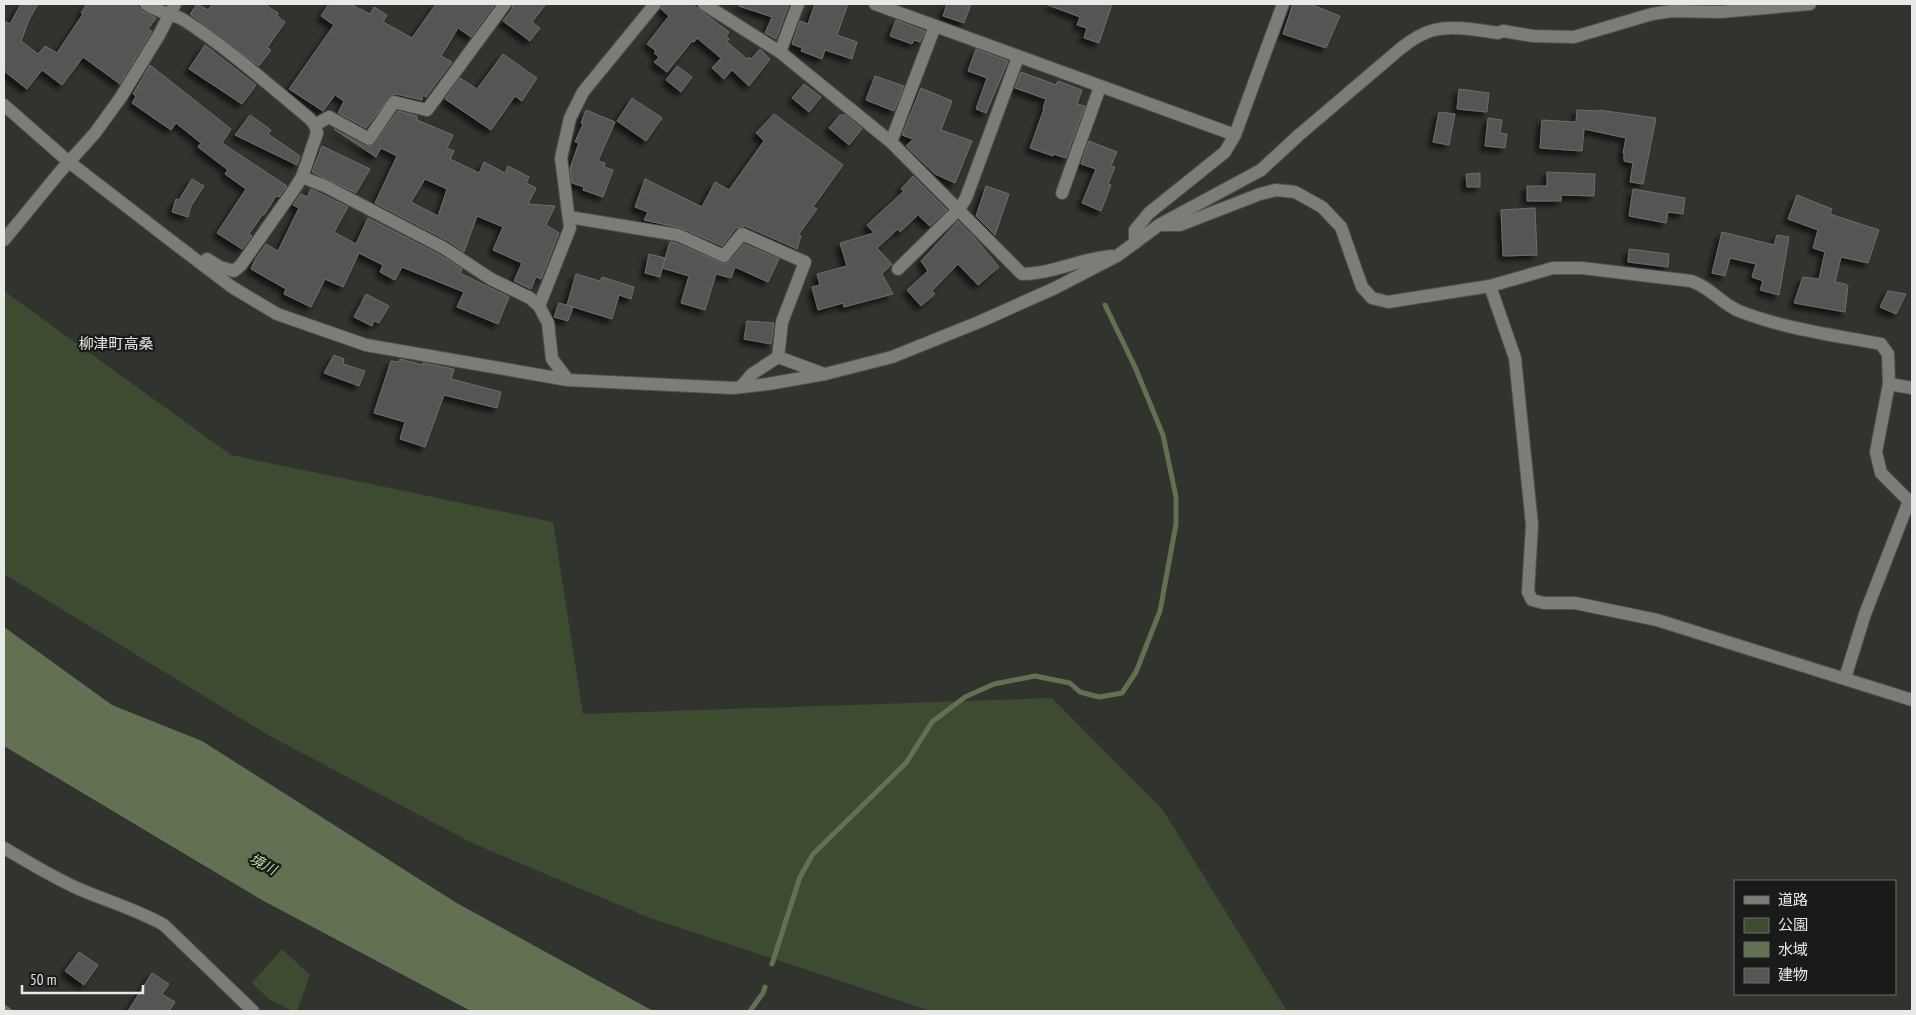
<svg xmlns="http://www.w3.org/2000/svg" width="1916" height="1015" viewBox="0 0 1916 1015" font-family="'PT Sans Narrow','Noto Sans JP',sans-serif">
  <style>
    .green { fill: #3d4b30 }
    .water { fill: #617152 }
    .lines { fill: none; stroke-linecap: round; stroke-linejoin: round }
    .stream { stroke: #617152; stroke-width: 5 }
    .building { fill: #545752; stroke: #6b6f69; fill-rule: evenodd; filter: url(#shadow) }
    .minor-casing { stroke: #4f514c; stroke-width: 14 }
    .minor { stroke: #7b7e78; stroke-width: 12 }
    .labels { text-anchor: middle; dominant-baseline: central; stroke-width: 4.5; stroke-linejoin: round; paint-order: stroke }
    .water-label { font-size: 14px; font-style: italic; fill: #bcdaa2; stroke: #191b18 }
    .quarter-label { font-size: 15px; fill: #e8eae7; stroke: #191b18 }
  </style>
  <defs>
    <filter id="shadow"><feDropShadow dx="-4.5" dy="4.5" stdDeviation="2.5" flood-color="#0009"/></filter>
  </defs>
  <rect width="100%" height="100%" fill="#31332e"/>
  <g class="green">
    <path d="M 4,291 L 231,455 L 553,522 L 583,714 L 1052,698 L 1163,810 L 1287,1011 L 931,1011 L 650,918 L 472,843 L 268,735 L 4,574 Z"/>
    <path d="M 282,949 L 310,975 L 297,1011 L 293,1011 L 270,1000 L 252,983 Z"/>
  </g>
  <path class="water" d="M 4,627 L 112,705 L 202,741 L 455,902 L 653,1011 L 471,1011 L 260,899 L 4,746 Z"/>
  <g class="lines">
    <g class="stream">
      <path d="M 772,964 L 800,877 L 813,854 L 906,763 L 932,722 L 965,697 L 994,684 L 1035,676 L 1070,683 L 1080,692 L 1099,697 L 1122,693 L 1136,672 L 1160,611 L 1176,524 L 1176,497 L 1163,435 L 1135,367 L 1105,305"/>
      <path d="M 4,1007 L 10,1011"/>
      <path d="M 750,1011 L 763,993 L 765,987"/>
    </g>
  </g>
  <g class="building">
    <path d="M 21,4 L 38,4 L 29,20 L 21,41 L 38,54 L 45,46 L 57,53 L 83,14 L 81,13 L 87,4 L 136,4 L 142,11 L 156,18 L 148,29 L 152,31 L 120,84 L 83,57 L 62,85 L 42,70 L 27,89 L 4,71 L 4,21 L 10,24 Z"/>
    <path d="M 197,4 L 208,10 L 213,4 L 264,4 L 278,13 L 277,16 L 285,22 L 267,48 L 271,50 L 259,66 L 190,14 Z"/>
    <path d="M 329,4 L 350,4 L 370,14 L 374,7 L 387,15 L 383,22 L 412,38 L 436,4 L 495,4 L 471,37 L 458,28 L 441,56 L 452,62 L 426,97 L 423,95 L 422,100 L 396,94 L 391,95 L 366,128 L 338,113 L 344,101 L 335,95 L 323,111 L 289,89 L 334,25 L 321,16 Z"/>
    <path d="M 513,4 L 546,4 L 532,22 L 540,28 L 530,41 L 503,21 L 512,9 Z"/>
    <path d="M 663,4 L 692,4 L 729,32 L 726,36 L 729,39 L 727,42 L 747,59 L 749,57 L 751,59 L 760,49 L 770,59 L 749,86 L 732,70 L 724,79 L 712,68 L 721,58 L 697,38 L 694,42 L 692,41 L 667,72 L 654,62 L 659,57 L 654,53 L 656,51 L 647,44 L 669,16 L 661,9 Z"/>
    <path d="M 739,4 L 789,4 L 776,39 L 765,33 L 772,17 L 739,6 Z"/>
    <path d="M 815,4 L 848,4 L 837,35 L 857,42 L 852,59 L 825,50 L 822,59 L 801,51 L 802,48 L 792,44 L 800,21 L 808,24 Z"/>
    <path d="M 947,4 L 971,4 L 964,23 L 943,16 Z"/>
    <path d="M 1048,4 L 1112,4 L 1099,43 L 1084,38 L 1087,28 L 1077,25 L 1080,17 L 1048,5 Z"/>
    <path d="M 1293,4 L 1310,4 L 1340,16 L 1326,48 L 1283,34 Z"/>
    <path d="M 896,20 L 925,31 L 920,42 L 914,40 L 912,44 L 890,36 Z"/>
    <path d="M 205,45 L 256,85 L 242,104 L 189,69 Z"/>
    <path d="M 976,49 L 1008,61 L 986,113 L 976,109 L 987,78 L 968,71 Z"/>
    <path d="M 503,54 L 537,78 L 522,101 L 515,96 L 491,130 L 445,99 L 460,78 L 477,89 Z"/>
    <path d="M 150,65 L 231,129 L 222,143 L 287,186 L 279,197 L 276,196 L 264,215 L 263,214 L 249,234 L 252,236 L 242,249 L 217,233 L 246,189 L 225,174 L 228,170 L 198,147 L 201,143 L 176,123 L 171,130 L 132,103 L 136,96 L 133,94 Z"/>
    <path d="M 677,66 L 692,77 L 681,92 L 666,80 Z"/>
    <path d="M 1021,72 L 1056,85 L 1058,81 L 1082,90 L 1077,104 L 1085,106 L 1066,158 L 1053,154 L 1053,156 L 1030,148 L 1044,109 L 1043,109 L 1046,99 L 1015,88 Z"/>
    <path d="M 875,76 L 904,86 L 894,111 L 866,100 Z"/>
    <path d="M 804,84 L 821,97 L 809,112 L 792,98 Z"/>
    <path d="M 921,88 L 952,101 L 941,130 L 972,141 L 955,183 L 935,174 L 906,146 L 913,139 L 902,135 Z"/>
    <path d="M 1459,89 L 1489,93 L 1487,112 L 1457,109 Z"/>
    <path d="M 632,98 L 662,118 L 646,141 L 617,121 Z"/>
    <path d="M 586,110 L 615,122 L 598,161 L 605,163 L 604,167 L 613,170 L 603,197 L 583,190 L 584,187 L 572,183 L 570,168 L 579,143 L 575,142 L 583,124 L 581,123 Z"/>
    <path d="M 1577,110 L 1599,111 L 1599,110 L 1656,118 L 1643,184 L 1630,182 L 1633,163 L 1624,161 L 1624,153 L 1623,153 L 1626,138 L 1584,129 L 1582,151 L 1540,148 L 1542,120 L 1576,122 Z"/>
    <path d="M 398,111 L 417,116 L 417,120 L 453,135 L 447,148 L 454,151 L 450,159 L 479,173 L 484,162 L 505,173 L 508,166 L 529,177 L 526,183 L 536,188 L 528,204 L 555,206 L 546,225 L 559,233 L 541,279 L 536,277 L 531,289 L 514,281 L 522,263 L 493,250 L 503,227 L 477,216 L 464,252 L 448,241 L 375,203 L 397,156 L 381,148 L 376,157 L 334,129 L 365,146 L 372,146 ZM 425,179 L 447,189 L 438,216 L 411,202 Z"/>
    <path d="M 1439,112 L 1455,114 L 1449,145 L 1433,142 Z"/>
    <path d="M 774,114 L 843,165 L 813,207 L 817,209 L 799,234 L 801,236 L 797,249 L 745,226 L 736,228 L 722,246 L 681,228 L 644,220 L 648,212 L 635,207 L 645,179 L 702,207 L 715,182 L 729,190 L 764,141 L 756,133 Z"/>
    <path d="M 250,115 L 271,130 L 268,134 L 300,156 L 297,165 L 235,135 Z"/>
    <path d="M 840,115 L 845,115 L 862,129 L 849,145 L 829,128 Z"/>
    <path d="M 1488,118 L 1502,120 L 1500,133 L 1507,134 L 1505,148 L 1485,146 Z"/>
    <path d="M 1089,141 L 1117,152 L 1111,166 L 1115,167 L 1108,184 L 1111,185 L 1101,211 L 1082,203 L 1096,169 L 1081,164 Z"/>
    <path d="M 322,146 L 370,169 L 356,193 L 312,172 Z"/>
    <path d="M 1547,172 L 1595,174 L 1594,196 L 1561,195 L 1561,201 L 1527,201 L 1527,186 L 1547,186 Z"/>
    <path d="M 1480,173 L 1480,187 L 1467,187 L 1466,174 Z"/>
    <path d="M 913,176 L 947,210 L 930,226 L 918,215 L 900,232 L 898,229 L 877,248 L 892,264 L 882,274 L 893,294 L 844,307 L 843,303 L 818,310 L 812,287 L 820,285 L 817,274 L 847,266 L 840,243 L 874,233 L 867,225 L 904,191 L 901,189 Z"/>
    <path d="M 192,179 L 204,186 L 191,206 L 188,217 L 172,212 L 176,199 L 179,200 Z"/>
    <path d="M 986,186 L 1009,194 L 995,235 L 976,216 Z"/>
    <path d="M 311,189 L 348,207 L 334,232 L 356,244 L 368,218 L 440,255 L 462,269 L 460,273 L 509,297 L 498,324 L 457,307 L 464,292 L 402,267 L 395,280 L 380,272 L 383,265 L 359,253 L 343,287 L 325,279 L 311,307 L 284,294 L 286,289 L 251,269 L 256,258 L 266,244 L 278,251 L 299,208 L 293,205 L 301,194 L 307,197 Z"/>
    <path d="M 1633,189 L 1685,198 L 1683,214 L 1668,212 L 1666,223 L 1629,216 Z"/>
    <path d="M 1797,195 L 1832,209 L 1830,214 L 1879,230 L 1868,263 L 1841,257 L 1835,282 L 1846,284 L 1848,286 L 1845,312 L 1794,303 L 1803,277 L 1819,279 L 1825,252 L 1813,248 L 1818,230 L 1788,219 Z"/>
    <path d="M 1535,208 L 1537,255 L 1503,256 L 1501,210 Z"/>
    <path d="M 958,221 L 975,238 L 999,267 L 978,285 L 958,264 L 932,291 L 935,294 L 921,306 L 907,290 L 928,271 L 921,261 Z"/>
    <path d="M 1722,232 L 1774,245 L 1777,235 L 1789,237 L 1779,295 L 1760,290 L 1763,281 L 1752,277 L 1756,264 L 1730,258 L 1725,276 L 1712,273 Z"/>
    <path d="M 670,242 L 676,243 L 724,264 L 730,261 L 744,244 L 779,259 L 768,282 L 735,267 L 731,278 L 716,274 L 705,310 L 681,303 L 689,276 L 662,268 Z"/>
    <path d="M 1629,249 L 1669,254 L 1668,267 L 1628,262 Z"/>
    <path d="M 649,254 L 665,258 L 660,277 L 645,273 Z"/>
    <path d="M 576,274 L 600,281 L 602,277 L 634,287 L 631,299 L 619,295 L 612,319 L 567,305 Z"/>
    <path d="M 1888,291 L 1906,294 L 1896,314 L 1880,307 Z"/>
    <path d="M 366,294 L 389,306 L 379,323 L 374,321 L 372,326 L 354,317 Z"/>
    <path d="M 559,303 L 573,307 L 568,321 L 554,317 Z"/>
    <path d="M 747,321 L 774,323 L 771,344 L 744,339 Z"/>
    <path d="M 334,355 L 344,359 L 343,364 L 365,371 L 359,386 L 324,373 Z"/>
    <path d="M 400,359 L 423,365 L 423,363 L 454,369 L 451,379 L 501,392 L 497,408 L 444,395 L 425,447 L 400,439 L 405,422 L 374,413 L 391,361 L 399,362 Z"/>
    <path d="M 79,952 L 98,965 L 84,985 L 65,971 Z"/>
    <path d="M 152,973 L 169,984 L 162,994 L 175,1002 L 169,1011 L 128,1011 Z"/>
  </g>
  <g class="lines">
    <defs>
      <g id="minor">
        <path d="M 146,4 C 159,13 171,13 184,20 C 229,49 269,85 310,119 L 315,125 L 317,133 L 302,177 L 293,191 L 241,265 L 234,271 L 220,267 L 207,259"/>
        <path d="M 704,4 L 780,52 L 891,142 L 1022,274 C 1053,274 1081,258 1112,256"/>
        <path d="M 875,4 L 1235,135"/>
        <path d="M 780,52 L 798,4"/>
        <path d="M 4,105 L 69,162 L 174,243 L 232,287 L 277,314 L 366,345 L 568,380 L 733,388 L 768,384 L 825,374 L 892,357 L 979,322 L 1055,288 L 1117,256 L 1159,225 L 1261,170 L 1299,135 L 1400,49 C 1410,41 1421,33 1434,30 C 1454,25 1478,30 1498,33 L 1503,31 L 1533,36 L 1574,37 L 1652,14 L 1672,11 L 1720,12 L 1810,4"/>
        <path d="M 315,125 L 329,117 L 369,139 L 394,102 L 427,110 L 505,4"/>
        <path d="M 891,142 L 935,26"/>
        <path d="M 302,177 L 325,186 L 444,248 L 491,279 L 530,298 L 539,306 L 548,323 L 552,359 L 568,380"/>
        <path d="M 1062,193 L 1100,87"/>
        <path d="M 569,217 L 678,235 L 724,256 L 742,234 L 805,262 L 782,322 L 778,357 L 824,374"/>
        <path d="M 1162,225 L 1180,225 L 1260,194 L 1276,190 L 1295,192 L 1322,207 L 1341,227 L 1362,287 L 1372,298 L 1388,302 L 1490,286 L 1553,268 L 1582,268 L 1691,281 C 1712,288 1720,303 1739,311 C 1785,329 1833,335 1881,344 L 1888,354 L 1889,384 L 1876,452 L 1881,473 L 1909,501 L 1865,614 L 1845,678"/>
        <path d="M 4,240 L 59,173 L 95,133 L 121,97 L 159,35 L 175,4"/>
        <path d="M 1135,243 L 1135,230 L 1149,213 L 1225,152 L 1235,135 L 1283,4"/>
        <path d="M 898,269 L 959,209 L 966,198 L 1018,57"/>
        <path d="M 1490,286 L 1515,358 L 1532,525 L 1528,592 L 1532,600 L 1544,603 L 1575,603 L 1657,620 L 1912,700"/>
        <path d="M 539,306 L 570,228 L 561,158 L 570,118 L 583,92 L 655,4"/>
        <path d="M 1889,384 L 1912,388"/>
        <path d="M 741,387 L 752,374 L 778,357"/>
        <path d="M 4,848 C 28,862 52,877 79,889 C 107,901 138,910 164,925 L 253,1011"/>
      </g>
    </defs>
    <use href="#minor" class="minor-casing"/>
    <use href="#minor" class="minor"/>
  </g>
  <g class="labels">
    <g class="water-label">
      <text transform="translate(263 864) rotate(28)">境川</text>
    </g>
    <g class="quarter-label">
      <text x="116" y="343">柳津町高桑</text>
    </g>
  </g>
  <rect width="1916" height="1015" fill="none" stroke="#e8eae7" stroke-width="10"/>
  <rect x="1734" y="880" width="162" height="115" fill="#191b18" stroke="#6c6e6b"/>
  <rect x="1744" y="896" width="25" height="8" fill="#7b7e78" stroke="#6c6e6b"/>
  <text x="1778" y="905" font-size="15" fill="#e8eae7">道路</text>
  <rect x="1744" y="918" width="25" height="15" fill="#3d4b30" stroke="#6c6e6b"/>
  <text x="1778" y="930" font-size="15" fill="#e8eae7">公園</text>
  <rect x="1744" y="942" width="25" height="15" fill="#617152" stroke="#6c6e6b"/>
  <text x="1778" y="955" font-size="15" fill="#e8eae7">水域</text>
  <rect x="1744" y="968" width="25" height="15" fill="#545752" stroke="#6c6e6b"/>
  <text x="1778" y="980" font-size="15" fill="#e8eae7">建物</text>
  <path d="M22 985v8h121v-8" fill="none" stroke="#e8eae7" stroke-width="2.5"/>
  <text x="30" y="985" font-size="15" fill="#e8eae7" stroke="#191b18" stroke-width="4" paint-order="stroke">50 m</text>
</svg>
